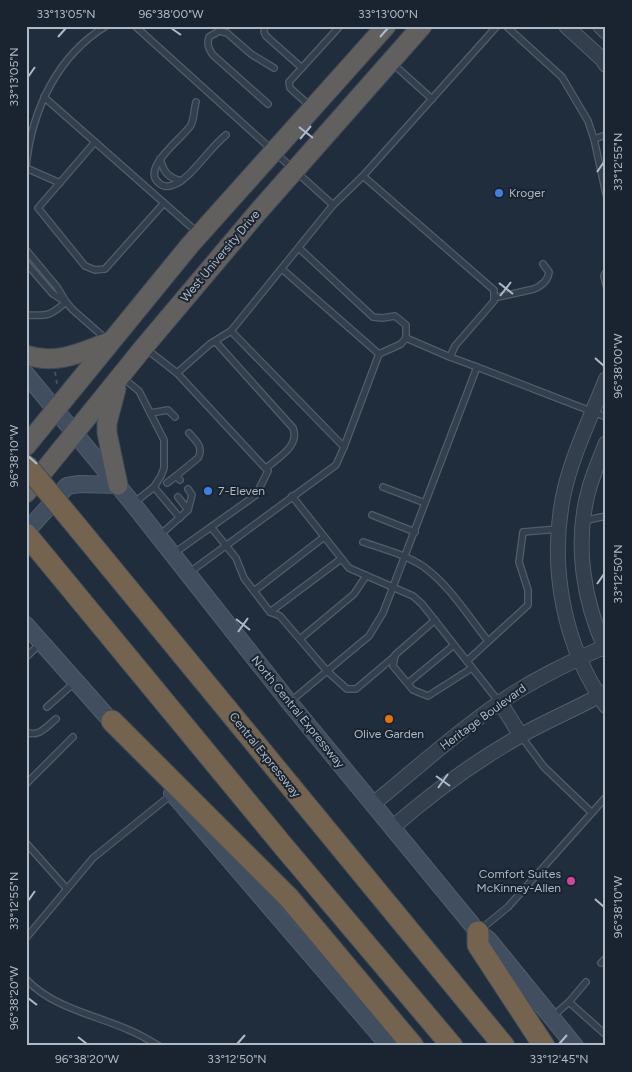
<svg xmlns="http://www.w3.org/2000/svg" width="632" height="1072" viewBox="0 0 632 1072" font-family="Figtree,sans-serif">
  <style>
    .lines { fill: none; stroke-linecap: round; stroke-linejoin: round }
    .service-casing { stroke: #515d6a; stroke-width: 8 }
    .tertiary-casing { stroke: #515d6a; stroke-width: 16 }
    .secondary-casing { stroke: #515d6a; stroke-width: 18 }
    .trunk-casing { stroke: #3e4a56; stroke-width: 21 }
    .motorway-casing { stroke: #3e4a56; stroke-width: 23 }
    .path { stroke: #3c5757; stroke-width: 2; stroke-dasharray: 4 4; stroke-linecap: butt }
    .service { stroke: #333f4c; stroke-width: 5.5 }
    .tertiary { stroke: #333f4c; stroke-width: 14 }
    .secondary { stroke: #414e5f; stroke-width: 16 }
    .trunk { stroke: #62605e; stroke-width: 19 }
    .motorway { stroke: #73634f; stroke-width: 21 }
    .motorway-bridge-casing { stroke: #3e4a56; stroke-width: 23; stroke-linecap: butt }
    .motorway-bridge { stroke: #73634f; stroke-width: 21 }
    .ticks { fill: none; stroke: #aebac8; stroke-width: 2 }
    .shop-dot { fill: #3f7fe0; stroke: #192430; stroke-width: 2 }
    .food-dot { fill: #e8710a; stroke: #192430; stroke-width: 2 }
    .hotel-dot { fill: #d1479c; stroke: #192430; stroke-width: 2 }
    .labels { text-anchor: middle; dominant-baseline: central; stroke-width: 4; stroke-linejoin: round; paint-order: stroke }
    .poi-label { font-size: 12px; fill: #aebac8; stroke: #192430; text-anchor: start }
    .street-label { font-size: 12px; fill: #aebac8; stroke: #192430 }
    .neatline { fill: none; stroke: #aebac8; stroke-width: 2 }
    .ticks-label { font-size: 12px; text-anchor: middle; fill: #aebac8 }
  </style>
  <rect width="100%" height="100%" fill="#1f2d3c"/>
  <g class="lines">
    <defs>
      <g id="service">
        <path d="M 135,26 L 333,205 L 231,331 L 210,344 L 177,373 L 145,348"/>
        <path d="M 265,26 L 264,32 L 266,36 L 302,68"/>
        <path d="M 506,26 L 562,77 L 588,121 L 594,139 L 606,194"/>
        <path d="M 392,63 L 432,99"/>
        <path d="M 44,97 L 198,233"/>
        <path d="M 196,102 C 194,109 194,119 191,125 C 184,137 140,168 159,183 C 163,187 168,187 173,185 C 190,180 210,147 226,135"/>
        <path d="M 268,104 L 213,55 C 208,48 207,44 209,37 L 219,31 L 227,33 L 251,54 L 274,68"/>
        <path d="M 310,106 L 290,88 L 289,82 L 340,26"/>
        <path d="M 594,139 L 606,135"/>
        <path d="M 95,142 L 38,208 L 85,266 L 95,270 L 105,269 L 164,203"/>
        <path d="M 160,159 C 164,172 167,177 181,181"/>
        <path d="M 26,166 C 32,110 57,56 106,26"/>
        <path d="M 26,168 L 60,183"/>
        <path d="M 333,205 L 363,176"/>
        <path d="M 26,250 L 57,287 L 66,302 L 73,310 L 106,339"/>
        <path d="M 26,263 L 53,294 L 64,301"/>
        <path d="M 282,269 L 379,354 L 401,344 L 406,338 L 406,325 L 395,316 L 382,318 L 373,317 L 299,248"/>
        <path d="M 606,272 L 604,276 L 606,285"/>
        <path d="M 494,298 L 534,289 C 541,286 548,281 549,272 L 543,264"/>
        <path d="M 26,315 C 48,316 50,316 66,302"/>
        <path d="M 406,338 L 450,357"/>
        <path d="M 215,341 L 293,428 C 300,446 278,458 266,468"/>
        <path d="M 477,367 L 450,357 L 455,346 L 494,301 L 494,290 L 363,176 L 497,26"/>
        <path d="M 122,377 L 139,391 L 164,440 L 164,468 L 161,476 L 154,487 L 135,502"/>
        <path d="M 151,413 L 168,410 L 175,417"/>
        <path d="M 344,447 L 379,354"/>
        <path d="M 176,476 L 198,458 C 204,447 196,441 189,433"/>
        <path d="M 167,483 L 176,476 L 180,480"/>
        <path d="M 154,487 L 180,518"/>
        <path d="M 383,487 L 425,503"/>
        <path d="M 188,489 L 192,495 L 188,510"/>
        <path d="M 292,496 L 349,568 L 413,596 L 422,604 L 499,702"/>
        <path d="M 372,515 L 415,532"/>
        <path d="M 583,521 L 606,516"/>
        <path d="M 211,527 L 236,558 L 244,578 L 270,612 L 280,616 L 327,671 L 347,689 L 356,689 L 395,656"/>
        <path d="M 160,535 L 188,510 L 178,497"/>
        <path d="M 363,542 C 383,549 407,555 424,567 C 450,586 468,616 488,641"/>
        <path d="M 173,554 L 256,495 L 268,471 L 177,373"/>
        <path d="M 190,572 L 336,465 L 344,447 L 231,331"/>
        <path d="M 254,591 L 324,537"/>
        <path d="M 270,612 L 341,559"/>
        <path d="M 435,620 L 395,655 L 393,666 L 413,690 L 428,696 L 472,668"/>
        <path d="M 300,639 L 354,594 L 366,576"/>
        <path d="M 26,657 L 41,643"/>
        <path d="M 467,661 L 528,605 L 528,590 L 519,562 L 523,532 L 559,529"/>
        <path d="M 408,683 L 454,645"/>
        <path d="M 291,701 L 369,636 L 383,613 L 477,367 L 606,417"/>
        <path d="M 47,707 L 74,683"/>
        <path d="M 26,732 C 39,738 47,726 56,719"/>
        <path d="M 521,736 L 544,767 L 591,812"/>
        <path d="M 26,784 L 73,737"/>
        <path d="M 26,843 L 67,889"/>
        <path d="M 481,929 L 508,907 L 606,797"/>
        <path d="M 26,938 L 93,858 L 171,795"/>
        <path d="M 601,963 L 606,958"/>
        <path d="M 26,979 C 51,1007 95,1015 129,1030 C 139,1034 149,1040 159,1046"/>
        <path d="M 569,1002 L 586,982"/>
        <path d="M 553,1016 L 569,1002 L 606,1035"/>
      </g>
      <g id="tertiary">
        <path d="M 566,26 L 602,59 L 606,65"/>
        <path d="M 600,26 L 606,32"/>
        <path d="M 606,379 C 591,417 571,457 563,497 C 549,568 564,647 606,706"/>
        <path d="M 606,443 C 600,458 593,474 589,489 C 574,542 583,601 606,650"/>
        <path d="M 500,702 L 521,736"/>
        <path d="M 373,804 C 415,770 455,733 499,703 C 532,680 568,663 604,647"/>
        <path d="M 392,828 C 432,793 474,762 520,736 C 548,720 578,708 606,692"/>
      </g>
      <g id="secondary">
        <path d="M 26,374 L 133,504 L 289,702 L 478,932 L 488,939 L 575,1046"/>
        <path d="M 26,532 L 67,486 L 79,484 L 118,485"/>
        <path d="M 26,625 L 119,730"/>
        <path d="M 172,793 L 389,1046"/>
      </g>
      <g id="trunk">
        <path d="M 26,355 C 57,365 80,353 109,342"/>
        <path d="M 116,389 L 107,423 L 107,433 L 118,485"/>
        <path d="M 26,446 L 190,245 L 386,26"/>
        <path d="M 26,493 L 144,347 L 257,213 L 422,26"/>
      </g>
      <g id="motorway">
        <path d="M 79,529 L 504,1046"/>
        <path d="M 26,534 L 284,847 L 452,1046"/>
        <path d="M 112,721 L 289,898 L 413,1046"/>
        <path d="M 478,932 L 478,945 L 544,1046"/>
      </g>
    </defs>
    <use href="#service" class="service-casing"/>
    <use href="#tertiary" class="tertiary-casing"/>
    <use href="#secondary" class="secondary-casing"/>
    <use href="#trunk" class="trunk-casing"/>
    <use href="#motorway" class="motorway-casing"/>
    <path class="path" d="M 55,372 L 57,384"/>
    <use href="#service" class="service"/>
    <use href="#tertiary" class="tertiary"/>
    <use href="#secondary" class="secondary"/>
    <use href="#trunk" class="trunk"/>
    <use href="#motorway" class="motorway"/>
    <defs>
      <path id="motorway-bridge" d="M 26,465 L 79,529"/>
    </defs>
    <use href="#motorway-bridge" class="motorway-bridge-casing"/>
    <use href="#motorway-bridge" class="motorway-bridge"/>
  </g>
  <path class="ticks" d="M 171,28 L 181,35M 58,37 L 66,28M 380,37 L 388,28M 28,77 L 35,67M 299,127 L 313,138M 300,139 L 311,126M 597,172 L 604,162M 499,283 L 513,294M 500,296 L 511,282M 595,358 L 604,366M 28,456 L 37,464M 597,584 L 604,574M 236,619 L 250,630M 238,632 L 248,618M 436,776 L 450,786M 438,788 L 448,774M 595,899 L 604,907M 28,901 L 35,891M 28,998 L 37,1005M 78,1037 L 87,1044M 237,1044 L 245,1035M 559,1044 L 567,1035"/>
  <g class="shop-dot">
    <circle cx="499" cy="193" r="5"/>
    <circle cx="208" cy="491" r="5"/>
  </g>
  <circle class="food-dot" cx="389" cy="719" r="5"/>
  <circle class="hotel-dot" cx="571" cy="881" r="5"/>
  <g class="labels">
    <g class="poi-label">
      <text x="509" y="193">Kroger</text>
      <text x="218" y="491">7-Eleven</text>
      <text x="389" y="734" text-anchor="middle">Olive Garden</text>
      <text x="561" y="874" text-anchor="end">Comfort Suites<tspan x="561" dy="14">McKinney-Allen</tspan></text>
    </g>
    <g class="street-label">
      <text transform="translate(220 256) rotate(-50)">West University Drive</text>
      <text transform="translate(298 712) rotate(51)">North Central Expressway</text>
      <text transform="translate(483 717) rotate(-36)">Heritage Boulevard</text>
      <text transform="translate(265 755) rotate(51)">Central Expressway</text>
    </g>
  </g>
  <rect width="632" height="1072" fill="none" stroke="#192430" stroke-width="55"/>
  <rect x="28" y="28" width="576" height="1016" class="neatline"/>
  <g class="ticks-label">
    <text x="66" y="18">33°13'05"N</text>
    <text x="171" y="18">96°38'00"W</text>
    <text x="388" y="18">33°13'00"N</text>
    <text transform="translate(14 77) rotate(-90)" y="4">33°13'05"N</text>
    <text transform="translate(618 162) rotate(-90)" y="4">33°12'55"N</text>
    <text transform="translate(618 366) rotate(-90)" y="4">96°38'00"W</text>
    <text transform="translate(14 456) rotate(-90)" y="4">96°38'10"W</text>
    <text transform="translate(618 574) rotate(-90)" y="4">33°12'50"N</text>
    <text transform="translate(14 901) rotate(-90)" y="4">33°12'55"N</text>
    <text transform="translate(618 907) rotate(-90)" y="4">96°38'10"W</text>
    <text transform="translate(14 998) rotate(-90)" y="4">96°38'20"W</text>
    <text x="87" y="1063">96°38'20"W</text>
    <text x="237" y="1063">33°12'50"N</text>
    <text x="559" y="1063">33°12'45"N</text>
  </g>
</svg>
